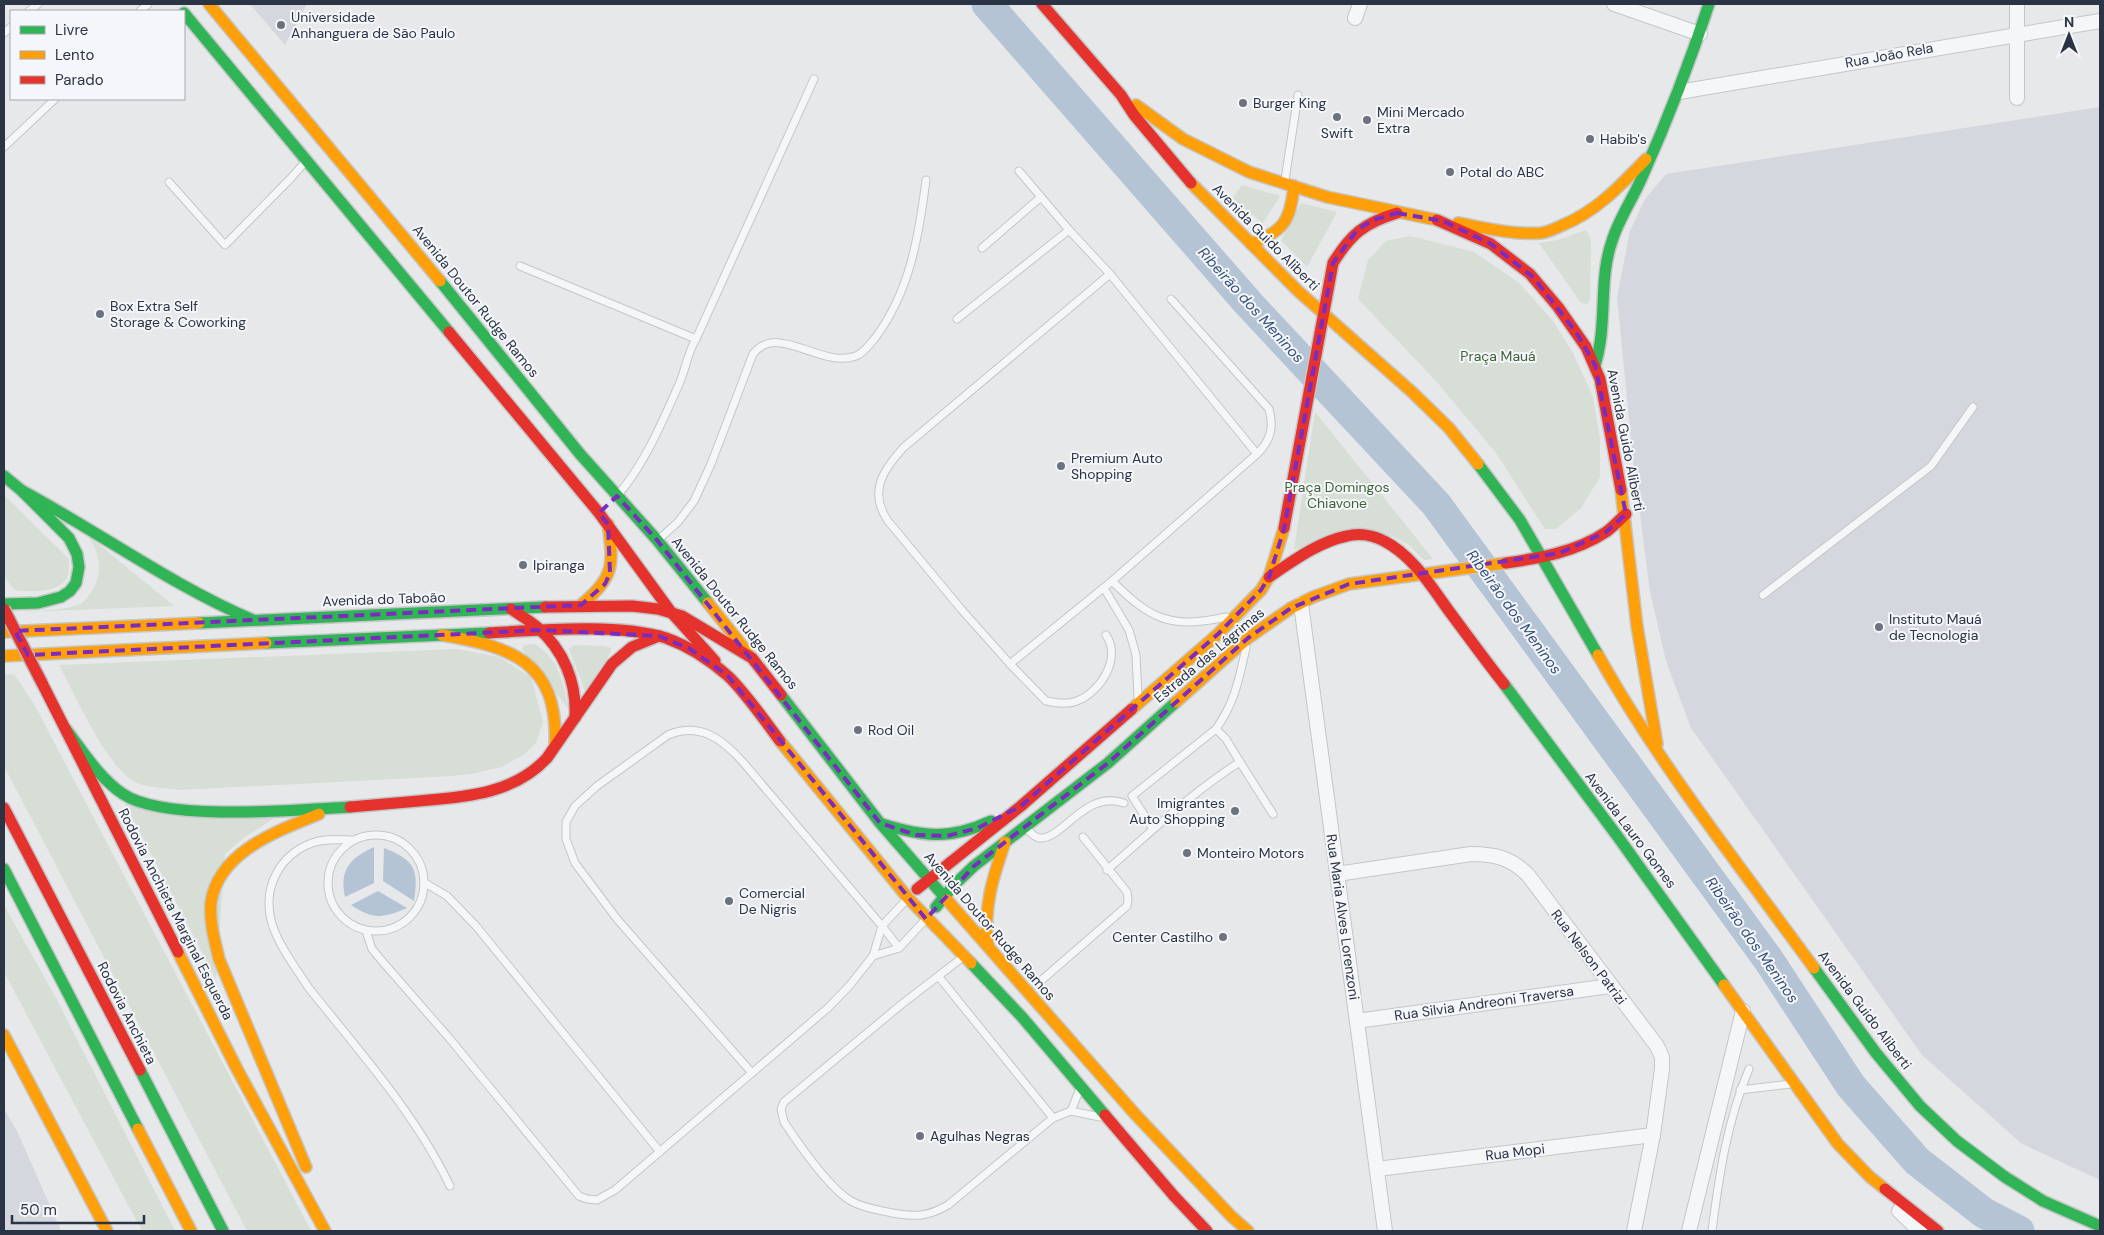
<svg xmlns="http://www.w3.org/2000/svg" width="2104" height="1235" viewBox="0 0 2104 1235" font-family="'DM Sans',sans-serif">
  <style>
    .built { fill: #d4d7dd }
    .green { fill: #d6ded6 }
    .water { fill: #b4c4d5 }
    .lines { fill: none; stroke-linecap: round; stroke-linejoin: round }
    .river { stroke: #b4c4d5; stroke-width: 31 }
    .lane-casing { stroke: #c4c6c8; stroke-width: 9 }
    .street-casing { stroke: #c4c6c8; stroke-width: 16 }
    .fast-casing { stroke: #c4c6c8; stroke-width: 14 }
    .slow-casing { stroke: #c4c6c8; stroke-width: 14 }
    .jam-casing { stroke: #c4c6c8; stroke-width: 14 }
    .lane { stroke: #f5f6f7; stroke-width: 7 }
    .street { stroke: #f5f6f7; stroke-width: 14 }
    .fast { stroke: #30b455; stroke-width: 11 }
    .slow { stroke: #ff9f0a; stroke-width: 11 }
    .jam { stroke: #e5322d; stroke-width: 11 }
    .jam-bridge-casing { stroke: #b8bbbf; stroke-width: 14; stroke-linecap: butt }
    .jam-bridge { stroke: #e5322d; stroke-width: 11 }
    .marked { fill: none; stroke: #7b2cbf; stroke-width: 4; stroke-dasharray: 10 6; stroke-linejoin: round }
    .poi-dot { fill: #6c737f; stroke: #f4f6f9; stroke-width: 2 }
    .labels { text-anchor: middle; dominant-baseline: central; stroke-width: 4; stroke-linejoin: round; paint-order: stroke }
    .poi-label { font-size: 14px; fill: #2b3445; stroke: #f4f6f9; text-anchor: start }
    .street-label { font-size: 14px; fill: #2b3445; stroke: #f4f6f9 }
    .park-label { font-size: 14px; fill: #3f6138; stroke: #f4f6f9 }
    .water-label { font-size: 15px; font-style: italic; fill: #34527a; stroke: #f4f6f9 }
  </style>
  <rect width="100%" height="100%" fill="#e6e8ea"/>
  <g class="built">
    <path d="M 250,4 L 307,4 L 285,45 Z"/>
    <path d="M 2100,107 L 2100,1180 L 2022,1144 L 1922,1055 L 1691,728 L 1666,661 L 1650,592 L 1633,459 L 1617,297 L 1630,231 L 1645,199 L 1666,174 Z"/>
    <path d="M 4,1109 L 18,1133 L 61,1231 L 4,1231 Z"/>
  </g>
  <g class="green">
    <path d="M 1242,185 L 1280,196 L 1263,223 L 1232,199 Z"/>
    <path d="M 1301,203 L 1337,212 L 1307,267 L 1281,240 Z"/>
    <path d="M 1586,230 L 1591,240 L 1590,300 L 1587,304 L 1581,303 L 1539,243 L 1558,240 Z"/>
    <path d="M 1410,236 L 1474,252 L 1519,283 L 1553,321 L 1573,353 L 1593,397 L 1600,439 L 1600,477 L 1581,508 L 1556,529 L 1545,529 L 1496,453 L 1436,381 L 1358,299 L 1368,260 L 1386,241 Z"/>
    <path d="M 1315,412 L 1433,559 L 1424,560 L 1409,545 L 1393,536 L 1294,549 Z"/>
    <path d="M 4,495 L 69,559 C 69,563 69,570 68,575 C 61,594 31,592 14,590 L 4,576 Z"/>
    <path d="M 86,534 L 174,606 L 24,612 C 41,610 62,611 78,605 C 84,603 89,596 92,591 C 104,572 100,551 86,534 Z"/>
    <path d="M 535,644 C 561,661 562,682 569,710 L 522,649 L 524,645 Z"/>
    <path d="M 574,645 L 605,646 L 611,648 L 611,652 L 585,691 L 569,649 Z"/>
    <path d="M 457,649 L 499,657 L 531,677 L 543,722 L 536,743 L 526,753 L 502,767 L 471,774 L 452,776 L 179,790 C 165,788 151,788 137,783 C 109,772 74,693 59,665 Z"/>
    <path d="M 14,674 L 34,704 L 311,1231 L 247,1231 L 4,766 L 4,675 Z"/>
    <path d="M 123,800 L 273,819 L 245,837 L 225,854 L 216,979 Z"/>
    <path d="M 4,905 L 57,1000 L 175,1231 L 142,1231 L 4,972 Z"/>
  </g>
  <g class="water">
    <path d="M 374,847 L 374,883 L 345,897 C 339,870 350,858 374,847 Z"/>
    <path d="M 384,848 C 414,860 419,868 414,901 L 383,881 Z"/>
    <path d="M 378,891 L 407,908 C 384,918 373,920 351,905 Z"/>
  </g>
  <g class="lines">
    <path class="river" d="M 987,4 L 1249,304 L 1436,504 L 1768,959 L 1851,1086 L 1917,1161 L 1984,1213 L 2019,1231"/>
    <defs>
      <g id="lane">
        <path d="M 29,11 L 38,4"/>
        <path d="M 140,11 L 148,4"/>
        <path d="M 4,33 L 11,27"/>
        <path d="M 4,147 L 55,99"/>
        <path d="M 1019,171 L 1069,230"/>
        <path d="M 1285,180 L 1298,95"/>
        <path d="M 169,182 L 225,245 L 291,178 L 306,161"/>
        <path d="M 982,248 L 1041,197"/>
        <path d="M 520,266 L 696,339 C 688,352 686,367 680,382 C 663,420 645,464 617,496"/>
        <path d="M 1110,274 L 904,447 C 883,470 868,492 888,521 L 961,609 L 1010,664 L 1112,581 L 1257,454 C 1271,440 1274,428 1269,409 L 1171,299"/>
        <path d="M 957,319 L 1069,230 L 1110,274 L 1257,454"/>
        <path d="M 696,339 L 814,79"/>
        <path d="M 658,540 L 678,522 L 694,501 L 711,464 L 753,354 C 778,322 821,369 856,356 C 864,353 870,344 875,338 C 910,292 919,235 926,180"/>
        <path d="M 1112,581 C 1151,620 1171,629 1226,617"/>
        <path d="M 1104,588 L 1129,630 L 1136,655 L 1138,697"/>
        <path d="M 1763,595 L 1931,466 L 1973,407"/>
        <path d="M 1010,664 L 1046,701 C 1055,703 1067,705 1077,701 C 1100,692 1122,659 1106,635"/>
        <path d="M 1216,729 C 1235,702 1239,679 1246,648"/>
        <path d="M 1240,762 L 1273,814"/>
        <path d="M 1027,829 C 1031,833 1034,837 1039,838 C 1062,841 1085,789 1124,803"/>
        <circle cx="376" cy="883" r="48"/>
        <path d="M 354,840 C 341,840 325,838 312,843 C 280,855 263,886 271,920 C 276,942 296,968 308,987 C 359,1051 415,1113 450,1186"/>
        <path d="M 1107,870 C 1150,833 1192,792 1240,762 L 1226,739 L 1216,729 L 1132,796 L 1153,829"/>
        <path d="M 425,883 L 447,896 L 476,926 L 660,1152"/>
        <path d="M 366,931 L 372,949 L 382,961 L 450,1039 L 579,1196 L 587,1199 L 597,1200 L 615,1190 L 829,1007 L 850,985 L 873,956 L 882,926 L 907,899"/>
        <path d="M 873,956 L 899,948 L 926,919"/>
        <path d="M 963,957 L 902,1004 L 784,1102 L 781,1109 L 784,1122 C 798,1143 830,1189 851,1201 C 863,1208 879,1210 892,1213 C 916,1217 927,1217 948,1205 L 1053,1118 L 1071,1111 L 1100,1117"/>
        <path d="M 939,977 L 1053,1118"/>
        <path d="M 1036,985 L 1127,906 L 1128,899 L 1127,892 L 1083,837"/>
        <path d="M 752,1073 L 617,919 L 575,863 L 566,839 L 566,822 L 575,806 L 597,786 L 668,735 C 699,722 721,738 742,761 L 882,926 L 899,948"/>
        <path d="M 1740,1090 L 1791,1084"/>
        <path d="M 1071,1111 L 1079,1091"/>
        <path d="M 1712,1231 C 1719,1176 1727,1121 1749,1069"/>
      </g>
      <g id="street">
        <path d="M 1614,4 L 1700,34"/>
        <path d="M 1355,18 L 1360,4"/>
        <path d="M 1679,92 L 2100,21"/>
        <path d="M 2017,98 L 2017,4"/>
        <path d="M 1301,604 L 1385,1231"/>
        <path d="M 1337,874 L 1471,854 C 1495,854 1511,858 1528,875 L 1657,1046 L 1662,1057 L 1662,1069 L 1653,1135 L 1634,1231"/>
        <path d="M 1357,1021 L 1610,986"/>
        <path d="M 1377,1169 L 1653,1135"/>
        <path d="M 1899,1211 L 1920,1231"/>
        <path d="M 1689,1231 L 1743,1011"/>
      </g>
      <g id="fast">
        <path d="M 184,13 L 449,332"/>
        <path d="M 440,281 L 580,454 L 657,540 L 708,603"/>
        <path d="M 1595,365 C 1608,324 1598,281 1612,241 C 1619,218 1634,197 1643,175 C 1668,119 1690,62 1709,4"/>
        <path d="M 1478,464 L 1520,520 L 1598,655"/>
        <path d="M 4,476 L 21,490 L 69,538 L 77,554 L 79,567 L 76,583 L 70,591 L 61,597 L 38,603 L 4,604"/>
        <path d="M 21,490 C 99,532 171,585 253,620"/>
        <path d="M 199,623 L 545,607"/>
        <path d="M 266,643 L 489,633"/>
        <path d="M 1504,684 L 1618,837 L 1724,985"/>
        <path d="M 781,695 L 880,823 L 947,900"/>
        <path d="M 65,728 C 82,750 99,778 123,794 C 164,822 299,810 350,807"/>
        <path d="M 882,824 C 924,837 950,840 991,821"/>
        <path d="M 4,869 L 138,1129"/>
        <path d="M 936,907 L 954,885 L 974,866 L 1108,763 L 1176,702"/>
        <path d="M 971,963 L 1022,1017 L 1105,1115"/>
        <path d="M 1814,968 L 1876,1053 L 1920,1106 L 1957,1141 L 2005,1177 L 2043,1201 L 2100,1226"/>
        <path d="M 140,1070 L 223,1231"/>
      </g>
      <g id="slow">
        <path d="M 209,4 L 440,281"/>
        <path d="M 1136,105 L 1183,139 L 1249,172 L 1327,197 L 1437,220"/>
        <path d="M 1191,183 L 1298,291 L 1412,392 L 1449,428 L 1478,464"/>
        <path d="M 1458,223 C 1485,228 1513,235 1541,233 C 1549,232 1556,228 1563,225 C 1597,211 1621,185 1646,159"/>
        <path d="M 1251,244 C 1284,231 1290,221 1294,186"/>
        <path d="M 1621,490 L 1637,626 L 1657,744"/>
        <path d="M 708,603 L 748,653"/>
        <path d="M 581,605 C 614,577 614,566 608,524"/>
        <path d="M 4,632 L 199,623"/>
        <path d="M 442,635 C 512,647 559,662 555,745"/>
        <path d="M 1598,655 C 1660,766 1740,866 1814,968"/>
        <path d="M 4,656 L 266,643"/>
        <path d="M 1176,702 L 1248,638 L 1291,608 L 1313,597 L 1349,584 L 1506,563"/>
        <path d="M 1132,709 L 1218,634 L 1261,590 L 1269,577 L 1284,528"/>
        <path d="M 780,741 L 908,898 L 971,963"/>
        <path d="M 947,900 L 1135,1114 L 1231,1216 L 1248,1231"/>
        <path d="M 988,945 C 983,908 993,877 1005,842"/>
        <path d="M 178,952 L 237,1069 L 325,1231"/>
        <path d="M 1724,985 L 1838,1144 L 1870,1177 L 1885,1189"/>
        <path d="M 4,1035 L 107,1231"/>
        <path d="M 138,1129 L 191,1231"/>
        <path d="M 306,1167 L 219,959 C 215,941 209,922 211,902 C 219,851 278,831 319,814"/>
      </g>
      <g id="jam">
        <path d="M 1042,4 L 1121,95 L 1134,115 L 1191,183"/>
        <path d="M 1437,220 L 1491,244 L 1530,274 L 1558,307 L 1586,347 L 1600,379 L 1621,490"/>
        <path d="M 449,332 L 599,513 L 671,612 L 715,661"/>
        <path d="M 1284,528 L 1333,263 C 1351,234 1364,223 1397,213"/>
        <path d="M 1506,563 C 1540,558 1576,552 1606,532 C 1613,527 1619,520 1626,514"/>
        <path d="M 1269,577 C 1293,561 1318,542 1347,536 C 1359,533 1373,535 1384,541 C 1412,555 1431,586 1449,611 C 1467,635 1485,660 1504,684"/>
        <path d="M 545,607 L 632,606 L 658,609 L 682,616 L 752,658 L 781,695"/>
        <path d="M 511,609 C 520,615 529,620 537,627 C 564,650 577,683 575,718"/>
        <path d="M 489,633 C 540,630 619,623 666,638 C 688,646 711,661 728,676 C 745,692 765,721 780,741"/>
        <path d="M 42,683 L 178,952"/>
        <path d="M 350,807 C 373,805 396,803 419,801 C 465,797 514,794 547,758 L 612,664 L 632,647 L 659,636"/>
        <path d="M 4,808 L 140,1070"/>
        <path d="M 917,889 L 1021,806 L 1132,709"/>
        <path d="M 1105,1115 L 1174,1196 L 1207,1231"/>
        <path d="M 1885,1189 L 1938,1231"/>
      </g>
    </defs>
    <use href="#lane" class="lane-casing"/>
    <use href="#street" class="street-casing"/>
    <use href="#fast" class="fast-casing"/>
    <use href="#slow" class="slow-casing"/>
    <use href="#jam" class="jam-casing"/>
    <use href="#lane" class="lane"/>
    <use href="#street" class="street"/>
    <use href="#fast" class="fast"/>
    <use href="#slow" class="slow"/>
    <use href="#jam" class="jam"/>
    <defs>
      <path id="jam-bridge" d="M 4,609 L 42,683"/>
    </defs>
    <use href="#jam-bridge" class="jam-bridge-casing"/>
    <use href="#jam-bridge" class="jam-bridge"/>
  </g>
  <path class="marked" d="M 1397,213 L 1443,221 L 1491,244 L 1533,277 L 1576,332 L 1595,365 L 1626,514 L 1606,532 L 1560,553 L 1349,584 L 1291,608 L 1248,638 L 1108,763 L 974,866 L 926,919 L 728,676 L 690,649 L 659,636 L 541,630 L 28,655 L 15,631 L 581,605 L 605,584 L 610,573 L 608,524 L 599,513 L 617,496 L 657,540 L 880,823 L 916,835 L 947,836 L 978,828 L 1021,806 L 1218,634 L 1261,590 L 1269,577 L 1284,529 L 1333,263 L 1357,230 L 1373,220 Z"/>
  <g class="poi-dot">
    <circle cx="281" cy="25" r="5"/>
    <circle cx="1243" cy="103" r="5"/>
    <circle cx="1337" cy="117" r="5"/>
    <circle cx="1367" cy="120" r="5"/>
    <circle cx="1590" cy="139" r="5"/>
    <circle cx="1450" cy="172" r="5"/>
    <circle cx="100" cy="314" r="5"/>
    <circle cx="1061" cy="466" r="5"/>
    <circle cx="523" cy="565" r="5"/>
    <circle cx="1879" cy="627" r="5"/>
    <circle cx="858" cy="730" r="5"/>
    <circle cx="1235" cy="811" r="5"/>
    <circle cx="1187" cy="853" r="5"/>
    <circle cx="729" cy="901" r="5"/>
    <circle cx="1223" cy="937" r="5"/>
    <circle cx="920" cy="1136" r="5"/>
  </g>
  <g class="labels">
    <g class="poi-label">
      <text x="291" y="17">Universidade<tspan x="291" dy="16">Anhanguera de São Paulo</tspan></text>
      <text x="1253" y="103">Burger King</text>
      <text x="1377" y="112">Mini Mercado<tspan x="1377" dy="16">Extra</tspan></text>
      <text x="1337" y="133" text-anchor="middle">Swift</text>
      <text x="1600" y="139">Habib's</text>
      <text x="1460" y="172">Potal do ABC</text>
      <text x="110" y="306">Box Extra Self<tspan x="110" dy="16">Storage &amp; Coworking</tspan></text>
      <text x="1071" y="458">Premium Auto<tspan x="1071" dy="16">Shopping</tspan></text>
      <text x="533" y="565">Ipiranga</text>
      <text x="1889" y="619">Instituto Mauá<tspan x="1889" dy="16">de Tecnologia</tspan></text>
      <text x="868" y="730">Rod Oil</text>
      <text x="1225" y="803" text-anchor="end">Imigrantes<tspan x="1225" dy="16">Auto Shopping</tspan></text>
      <text x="1197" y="853">Monteiro Motors</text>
      <text x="739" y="893">Comercial<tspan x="739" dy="16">De Nigris</tspan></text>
      <text x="1213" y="937" text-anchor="end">Center Castilho</text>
      <text x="930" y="1136">Agulhas Negras</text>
    </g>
    <g class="street-label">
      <text transform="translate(1889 55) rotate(-10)">Rua João Rela</text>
      <text transform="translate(1266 237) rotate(45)">Avenida Guido Aliberti</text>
      <text transform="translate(476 301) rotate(51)">Avenida Doutor Rudge Ramos</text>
      <text transform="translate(1626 440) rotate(79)">Avenida Guido Aliberti</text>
      <text transform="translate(384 599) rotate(-2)">Avenida do Taboão</text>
      <text transform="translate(735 613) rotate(51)">Avenida Doutor Rudge Ramos</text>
      <text transform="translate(1209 655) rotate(-40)">Estrada das Lágrimas</text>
      <text transform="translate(1631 830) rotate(53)">Avenida Lauro Gomes</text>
      <text transform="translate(176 914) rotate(63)">Rodovia Anchieta Marginal Esquerda</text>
      <text transform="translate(1343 917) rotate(82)">Rua Maria Alves Lorenzoni</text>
      <text transform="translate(990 926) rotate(49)">Avenida Doutor Rudge Ramos</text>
      <text transform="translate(1589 957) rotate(53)">Rua Nelson Patrizi</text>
      <text transform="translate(1484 1003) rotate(-8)">Rua Silvia Andreoni Traversa</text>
      <text transform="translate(1865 1010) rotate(53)">Avenida Guido Aliberti</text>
      <text transform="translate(127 1013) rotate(63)">Rodovia Anchieta</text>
      <text transform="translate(1515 1152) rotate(-7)">Rua Mopi</text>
    </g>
    <g class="park-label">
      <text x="1498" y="356">Praça Mauá</text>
      <text x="1337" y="487">Praça Domingos<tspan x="1337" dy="16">Chiavone</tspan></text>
    </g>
    <g class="water-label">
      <text transform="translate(1251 305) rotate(48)">Ribeirão dos Meninos</text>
      <text transform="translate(1514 612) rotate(54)">Ribeirão dos Meninos</text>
      <text transform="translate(1752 940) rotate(55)">Ribeirão dos Meninos</text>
    </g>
  </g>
  <rect width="2104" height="1235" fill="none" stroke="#2b3445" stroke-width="10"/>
  <rect x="10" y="10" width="175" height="90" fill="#f4f6f9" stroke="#a4a8b1"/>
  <rect x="20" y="26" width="25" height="8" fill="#30b455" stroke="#a4a8b1"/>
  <text x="55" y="35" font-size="15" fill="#2b3445">Livre</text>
  <rect x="20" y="51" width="25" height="8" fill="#ff9f0a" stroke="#a4a8b1"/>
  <text x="55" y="60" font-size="15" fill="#2b3445">Lento</text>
  <rect x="20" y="76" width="25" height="8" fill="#e5322d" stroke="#a4a8b1"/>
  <text x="55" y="85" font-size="15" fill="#2b3445">Parado</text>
  <g transform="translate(2069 35)" stroke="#f4f6f9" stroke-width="4" paint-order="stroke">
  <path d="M0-4L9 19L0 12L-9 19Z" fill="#2b3445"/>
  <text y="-8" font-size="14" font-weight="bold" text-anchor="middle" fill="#2b3445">N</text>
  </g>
  <path d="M12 1215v8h132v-8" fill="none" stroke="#2b3445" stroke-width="2.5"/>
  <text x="20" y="1215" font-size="15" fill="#2b3445" stroke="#f4f6f9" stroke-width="4" paint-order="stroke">50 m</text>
</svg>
